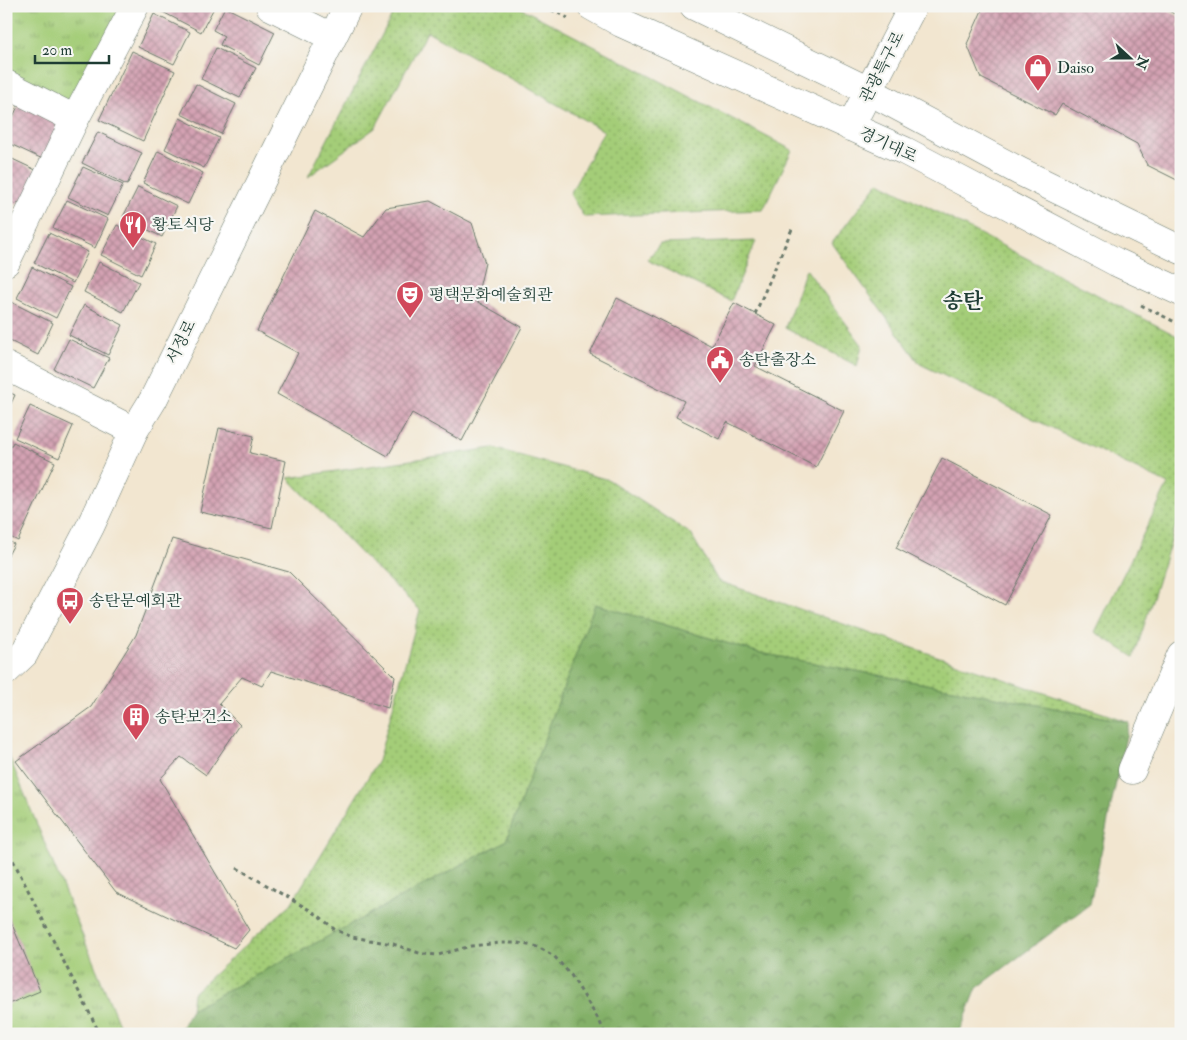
<svg xmlns="http://www.w3.org/2000/svg" width="1187" height="1040" viewBox="0 0 1187 1040" font-family="'IM FELL Double Pica','Noto Serif KR',serif">
  <style>
    .grass { fill: url(#grass-dots); stroke: #628556 }
    .forest { fill: url(#forest-crowns); stroke: #51764e }
    .park { fill: url(#park-tufts); stroke: #628556 }
    .building { fill: url(#building-cross-hatch) }
    .lines { fill: none; stroke-linecap: round; stroke-linejoin: round }
    .minor-casing { stroke: #69786b; stroke-width: 29 }
    .major-casing { stroke: #69786b; stroke-width: 29 }
    .path { stroke: #69786b; stroke-width: 3; stroke-dasharray: 4 4; stroke-linecap: butt }
    .minor { stroke: #fff; stroke-width: 28 }
    .major { stroke: #fff; stroke-width: 28 }
    .labels { text-anchor: middle; dominant-baseline: central; stroke-width: 4.5; stroke-linejoin: round; paint-order: stroke }
    .street-label { font-size: 16px; fill: #1f3d34; stroke: #f6f6f2 }
    .poi-label { font-size: 16px; fill: #1f3d34; stroke: #f6f6f2; text-anchor: start }
    .district-label { font-size: 21px; font-weight: bold; fill: #1f3d34; stroke: #f6f6f2 }
  </style>
  <defs>
    <pattern id="grass-dots" width="8" height="8" patternUnits="userSpaceOnUse" patternTransform="scale(1.25)"><rect width="8" height="8" fill="#a4cd78"/><path d="M2 2h.1M6 6h.1" fill="none" stroke="#85a863" stroke-width="1.8" stroke-linecap="round"/></pattern>
    <pattern id="forest-crowns" width="20" height="18" patternUnits="userSpaceOnUse" patternTransform="scale(1.25)"><rect width="20" height="18" fill="#83b068"/><path d="M2 6a3 3 0 1 1 6 0M12 15a3 3 0 1 1 6 0" fill="none" stroke="#6b9056"/></pattern>
    <pattern id="park-tufts" width="24" height="20" patternUnits="userSpaceOnUse" patternTransform="scale(1.25)"><rect width="24" height="20" fill="#a4cd78"/><path d="M3 7l-1-3M5 7V3M7 7l1-3M15 17l-1-3M17 17v-4M19 17l1-3" fill="none" stroke="#85a863"/></pattern>
    <pattern id="building-cross-hatch" width="8" height="8" patternUnits="userSpaceOnUse" patternTransform="scale(1.25)"><rect width="8" height="8" fill="#d4a2b3"/><path d="M0 0l8 8M0 8l8-8" fill="none" stroke="#ab8592"/></pattern>
  </defs>
  <rect width="100%" height="100%" fill="#f6f6f2"/>
  <filter id="ink" filterUnits="userSpaceOnUse"><feTurbulence type="fractalNoise" baseFrequency=".02" numOctaves="2"/><feDisplacementMap in="SourceGraphic" scale="10" xChannelSelector="R" yChannelSelector="G"/><feConvolveMatrix kernelMatrix="1 2 1 2 8 2 1 2 1" color-interpolation-filters="sRGB"/></filter>
  <filter id="wash" filterUnits="userSpaceOnUse"><feTurbulence type="fractalNoise" baseFrequency=".0096" numOctaves="4" result="noise"/><feDisplacementMap in="SourceGraphic" scale="20" xChannelSelector="R" yChannelSelector="G"/><feGaussianBlur stdDeviation="1.12" result="paint"/><feColorMatrix in="noise" values="0 0 0 0 0 0 0 0 0 0 0 0 0 0 0 0 0 1.4 0 .05"/><feComposite in="paint" operator="in"/></filter>
  <g filter="url(#wash)">
    <rect width="100%" height="100%" fill="#f2e6d0"/>
    <g class="grass">
      <path d="M 397,6 L 517,6 L 792,150 L 763,210 L 584,217 L 570,194 L 604,131 L 427,31 L 375,128 L 308,177 Z"/>
      <path d="M 879,182 L 1181,338 L 1181,509 L 1134,657 L 1095,632 L 1168,484 L 920,364 L 832,243 Z"/>
      <path d="M 756,241 L 731,301 L 647,260 L 660,244 Z"/>
      <path d="M 806,269 L 862,345 L 857,366 L 785,328 Z"/>
      <path d="M 493,448 L 609,480 L 691,534 L 718,581 L 1129,722 L 760,653 L 595,604 L 506,841 L 191,1010 L 193,993 L 291,904 L 378,761 L 420,610 L 361,554 L 288,478 Z"/>
    </g>
    <path class="forest" d="M 595,604 L 760,653 L 1129,722 L 1090,904 L 977,988 L 959,1034 L 178,1034 L 191,1010 L 506,841 Z"/>
    <g class="park">
      <path d="M 6,6 L 130,6 L 77,107 L 13,76 L 6,66 Z"/>
      <path d="M 6,749 L 123,1034 L 6,1034 Z"/>
    </g>
    <g id="blocks">
      <g class="building">
        <path d="M 159,6 L 215,6 L 201,32 L 157,9 Z"/>
        <path d="M 804,6 L 827,6 L 814,11 Z"/>
        <path d="M 984,6 L 1158,6 L 1181,17 L 1181,22 L 1178,26 L 1181,27 L 1181,182 L 1147,165 L 1137,144 L 1062,104 L 1055,115 L 981,78 L 967,44 Z"/>
        <path d="M 225,7 L 275,32 L 259,65 L 220,45 L 224,36 L 213,30 Z"/>
        <path d="M 154,14 L 190,32 L 174,64 L 138,47 Z"/>
        <path d="M 216,48 L 256,68 L 240,98 L 201,79 Z"/>
        <path d="M 132,51 L 175,71 L 143,141 L 99,120 Z"/>
        <path d="M 196,84 L 236,104 L 221,134 L 181,114 Z"/>
        <path d="M 6,98 L 12,100 L 6,115 Z"/>
        <path d="M 19,104 L 56,121 L 60,134 L 47,161 L 6,142 L 6,132 Z"/>
        <path d="M 180,118 L 219,138 L 204,168 L 165,149 Z"/>
        <path d="M 98,132 L 142,153 L 127,185 L 82,163 Z"/>
        <path d="M 158,151 L 203,173 L 188,204 L 143,183 Z"/>
        <path d="M 6,156 L 40,172 L 27,200 L 15,204 L 6,200 Z"/>
        <path d="M 83,167 L 123,185 L 108,216 L 68,197 Z"/>
        <path d="M 138,187 L 177,206 L 162,237 L 123,217 Z"/>
        <path d="M 67,200 L 108,219 L 95,248 L 53,228 Z"/>
        <path d="M 430,201 L 472,223 L 485,263 L 476,301 L 522,327 L 462,441 L 412,413 L 388,456 L 277,394 L 298,353 L 257,331 L 315,211 L 364,237 L 386,208 Z"/>
        <path d="M 117,225 L 156,244 L 141,275 L 101,255 Z"/>
        <path d="M 49,233 L 88,252 L 73,283 L 34,263 Z"/>
        <path d="M 99,262 L 139,282 L 123,312 L 84,292 Z"/>
        <path d="M 32,267 L 71,287 L 56,318 L 17,298 Z"/>
        <path d="M 617,298 L 712,346 L 734,303 L 776,325 L 755,366 L 844,411 L 816,467 L 727,422 L 719,439 L 676,417 L 684,401 L 590,354 Z"/>
        <path d="M 9,301 L 53,323 L 38,355 L 6,339 L 6,307 Z"/>
        <path d="M 84,305 L 123,325 L 108,355 L 69,335 Z"/>
        <path d="M 69,339 L 109,358 L 93,388 L 54,369 Z"/>
        <path d="M 6,391 L 15,395 L 6,414 Z"/>
        <path d="M 30,406 L 73,426 L 59,458 L 15,438 Z"/>
        <path d="M 219,428 L 254,436 L 250,453 L 286,461 L 272,528 L 200,512 Z"/>
        <path d="M 13,442 L 55,462 L 18,541 L 6,535 L 6,457 Z"/>
        <path d="M 942,458 L 1052,515 L 1005,605 L 896,548 Z"/>
        <path d="M 172,539 L 289,572 L 395,677 L 388,708 L 271,671 L 262,686 L 242,677 L 219,704 L 240,725 L 206,775 L 181,757 L 160,779 L 249,930 L 234,948 L 116,892 L 16,761 L 91,707 L 136,635 Z"/>
        <path d="M 6,540 L 14,544 L 6,559 Z"/>
        <path d="M 6,910 L 40,991 L 6,1005 Z"/>
      </g>
    </g>
  </g>
  <g filter="url(#ink)">
    <use href="#blocks" fill-opacity="0" stroke="#69786b" stroke-width="1"/>
    <g class="lines">
      <defs>
        <g id="minor">
          <path d="M 270,6 L 332,37"/>
          <path d="M 6,84 L 75,119"/>
          <path d="M 850,127 L 913,6"/>
          <path d="M 6,262 L 75,119 L 135,6"/>
          <path d="M 6,366 L 134,431"/>
          <path d="M 6,671 L 24,654 L 91,525 L 134,431 L 153,400 L 348,6"/>
          <path d="M 1132,770 L 1181,655"/>
        </g>
        <g id="major">
          <path d="M 591,6 L 621,23 L 905,151 L 1116,262 L 1181,292"/>
          <path d="M 694,6 L 869,91 L 1019,171 L 1181,250"/>
        </g>
      </defs>
      <use href="#minor" class="minor-casing"/>
      <use href="#major" class="major-casing"/>
      <g class="path">
        <path d="M 544,6 L 568,18"/>
        <path d="M 1141,305 L 1181,325"/>
        <path d="M 755,314 L 792,229"/>
        <path d="M 6,846 L 100,1034"/>
        <path d="M 237,868 L 318,915 L 334,929 L 352,937 L 393,944 L 422,954 L 438,955 L 471,946 L 500,943 L 518,943 L 538,947 L 554,956 L 571,975 L 600,1022 L 605,1034"/>
      </g>
      <use href="#minor" class="minor"/>
      <use href="#major" class="major"/>
    </g>
  </g>
  <defs>
    <symbol id="shop-pin" viewBox="-11 -11 22 30"><path d="M0 17L-7.5 6A9.5 9.5 0 1 1 7.5 6Z" fill="#d1495b" stroke="#f6f6f2"/><path d="M-5-2.5h2.3a2.7 3.5 0 0 1 5.4 0H5L5.5 6h-11ZM-1.5-2.5h3a1.5 2.3 0 0 0-3 0Z" fill="#fff"/></symbol>
    <symbol id="restaurant-pin" viewBox="-11 -11 22 30"><path d="M0 17L-7.5 6A9.5 9.5 0 1 1 7.5 6Z" fill="#d1495b" stroke="#f6f6f2"/><path d="M-5-6h1v4h1v-4h1v4h1v-4h1v5L-1.5 .5V6h-2V.5L-5-1ZM5-6V6H3V1.5H1.5Q1.5-4 5-6Z" fill="#fff"/></symbol>
    <symbol id="theatre-pin" viewBox="-11 -11 22 30"><path d="M0 17L-7.5 6A9.5 9.5 0 1 1 7.5 6Z" fill="#d1495b" stroke="#f6f6f2"/><path d="M-5-5.5Q0-4 5-5.5V0Q5 5 0 6Q-5 5-5 0ZM-3.3-2.5H-1v1.5H-3.3ZM1-2.5H3.3v1.5H1ZM-2.8 1Q0 5.5 2.8 1Z" fill="#fff"/></symbol>
    <symbol id="civic-pin" viewBox="-11 -11 22 30"><path d="M0 17L-7.5 6A9.5 9.5 0 1 1 7.5 6Z" fill="#d1495b" stroke="#f6f6f2"/><path d="M-.6-6.5H3V-4.5H.6V-3L4-1V1h2V6H-6V1h2V-1L-.6-3ZM-1.2 2.5V6h2.4V2.5Z" fill="#fff"/></symbol>
    <symbol id="bus-pin" viewBox="-11 -11 22 30"><path d="M0 17L-7.5 6A9.5 9.5 0 1 1 7.5 6Z" fill="#d1495b" stroke="#f6f6f2"/><path d="M-5-6H5V4H4V6H2V4H-2V6H-4V4H-5ZM-3.5-4V0h7V-4ZM-3.5 1.2v1.5H-2V1.2ZM2 1.2v1.5H3.5V1.2Z" fill="#fff"/></symbol>
    <symbol id="building-pin" viewBox="-11 -11 22 30"><path d="M0 17L-7.5 6A9.5 9.5 0 1 1 7.5 6Z" fill="#d1495b" stroke="#f6f6f2"/><path d="M-4-6H4V6H1V3H-1V6H-4ZM-2.5-4.3h1.7v1.8h-1.7ZM.8-4.3h1.7v1.8H.8ZM-2.5-1h1.7V.8h-1.7ZM.8-1h1.7V.8H.8Z" fill="#fff"/></symbol>
  </defs>
  <g fill-rule="evenodd">
    <use href="#shop-pin" x="1022" y="52" width="32" height="43"/>
    <use href="#restaurant-pin" x="117" y="209" width="32" height="43"/>
    <use href="#theatre-pin" x="394" y="279" width="32" height="43"/>
    <use href="#civic-pin" x="704" y="344" width="32" height="43"/>
    <use href="#bus-pin" x="54" y="585" width="32" height="43"/>
    <use href="#building-pin" x="120" y="701" width="32" height="43"/>
  </g>
  <g class="labels">
    <g class="street-label">
      <text transform="translate(882 67) rotate(-63)">관광특구로</text>
      <text transform="translate(888 145) rotate(25)">경기대로</text>
      <text transform="translate(181 342) rotate(-64)">서정로</text>
    </g>
    <g class="poi-label">
      <text x="1057" y="68">Daiso</text>
      <text x="152" y="225">황토식당</text>
      <text x="429" y="295">평택문화예술회관</text>
      <text x="739" y="360">송탄출장소</text>
      <text x="89" y="601">송탄문예회관</text>
      <text x="155" y="717">송탄보건소</text>
    </g>
    <g class="district-label">
      <text x="963" y="301">송탄</text>
    </g>
  </g>
  <rect width="1187" height="1040" fill="none" stroke="#f6f6f2" stroke-width="25"/>
  <g transform="translate(1130 58) rotate(111)" stroke="#f6f6f2" stroke-width="4" paint-order="stroke">
  <path d="M0-4L9 19L0 12L-9 19Z" fill="#1f3d34"/>
  <text y="-8" font-size="14" font-weight="bold" text-anchor="middle" fill="#1f3d34">N</text>
  </g>
  <path d="M35 55v8h74v-8" fill="none" stroke="#1f3d34" stroke-width="2.5"/>
  <text x="42" y="55" font-size="15" fill="#1f3d34" stroke="#f6f6f2" stroke-width="4" paint-order="stroke">20 m</text>
</svg>
